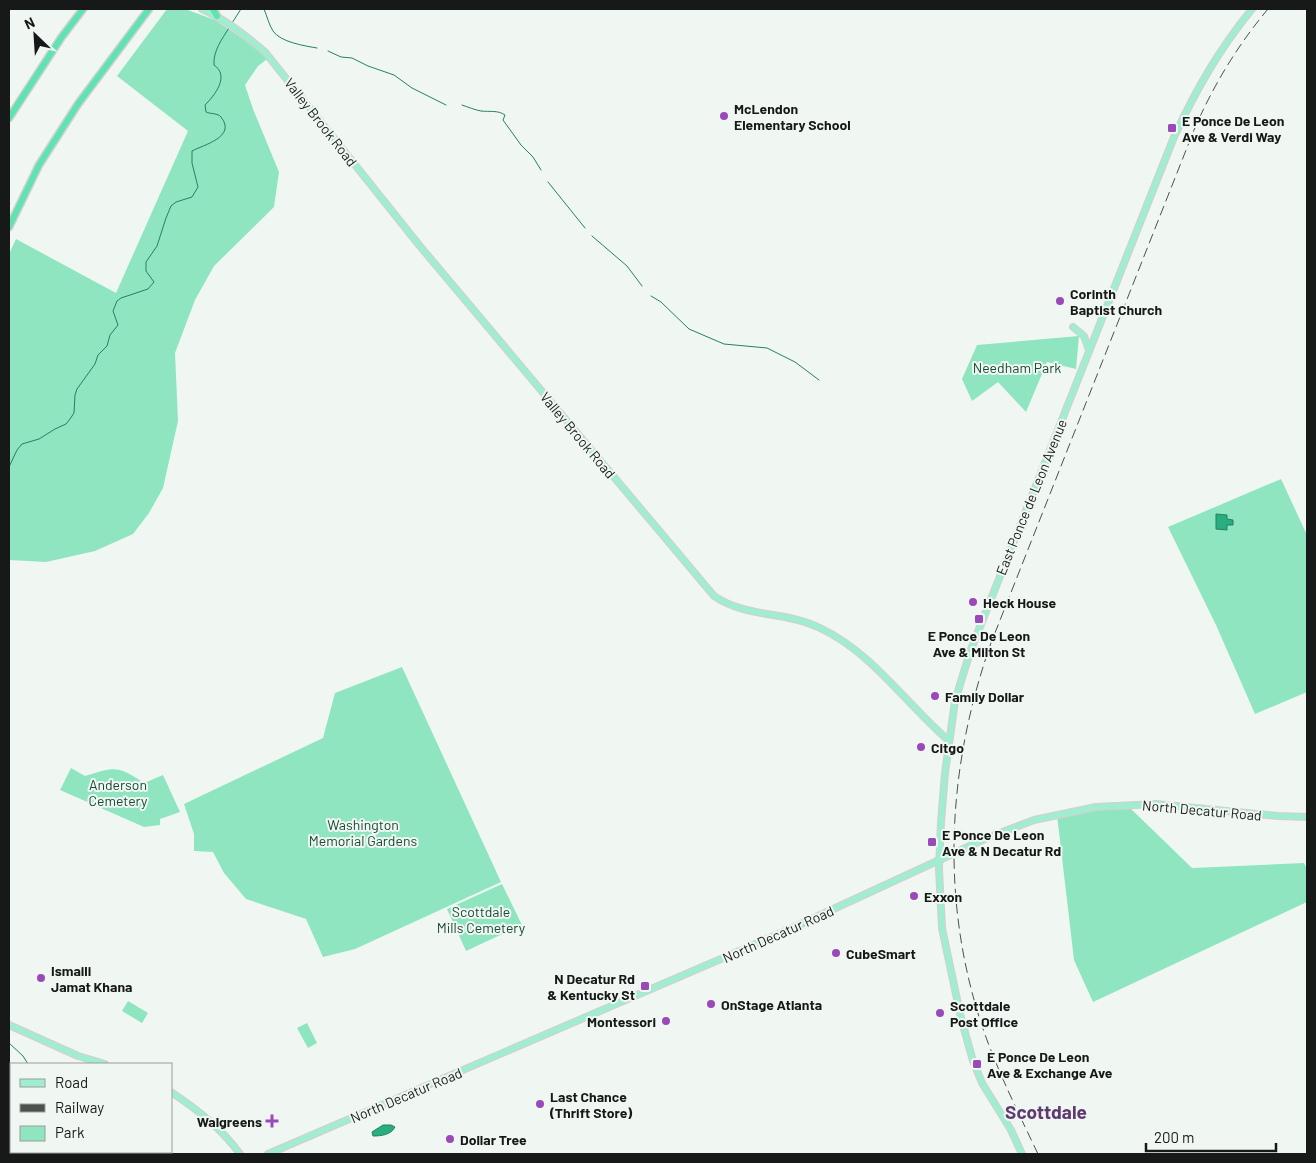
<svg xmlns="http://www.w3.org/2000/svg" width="1316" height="1163" viewBox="0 0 1316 1163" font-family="Barlow,sans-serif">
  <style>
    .green { fill: #8ee5c0 }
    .water { fill: #28ae81; stroke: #238162 }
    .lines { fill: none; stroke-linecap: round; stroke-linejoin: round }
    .stream { stroke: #238162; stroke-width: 1 }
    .major-casing { stroke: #d0d1d1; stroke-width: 8 }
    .highway-casing { stroke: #d0d1d1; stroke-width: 9 }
    .major { stroke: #a0eed0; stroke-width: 5.5 }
    .highway { stroke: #61e2b1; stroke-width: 6 }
    .rail { stroke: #4c504e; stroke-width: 1; stroke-dasharray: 10 5; stroke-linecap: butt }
    .poi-dot { fill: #9a49b9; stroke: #f0f7f3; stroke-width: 2 }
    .labels { text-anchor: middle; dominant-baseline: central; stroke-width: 4; stroke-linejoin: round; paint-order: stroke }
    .poi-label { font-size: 14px; font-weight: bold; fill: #161918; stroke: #f0f7f3; text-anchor: start }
    .street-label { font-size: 14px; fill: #161918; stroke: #f0f7f3 }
    .park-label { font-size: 14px; fill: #164a37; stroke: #f0f7f3 }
    .district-label { font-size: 19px; font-weight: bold; fill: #603971; stroke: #f0f7f3 }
  </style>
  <rect width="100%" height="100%" fill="#f0f7f3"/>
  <g class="green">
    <path d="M 167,9 L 185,9 L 215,20 L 270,57 L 258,66 L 245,85 L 253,109 L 279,172 L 274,207 L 214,266 L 195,300 L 175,353 L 178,421 L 163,488 L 149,513 L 133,534 L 95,551 L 46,562 L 9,560 L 9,254 L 16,239 L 116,293 L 188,131 L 117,76 Z"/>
    <path d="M 1079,336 L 1076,369 L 1047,362 L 1026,412 L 998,382 L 972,401 L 962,379 L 977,345 Z"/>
    <path d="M 1281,479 L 1307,535 L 1307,692 L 1255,714 L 1216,625 L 1168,527 Z"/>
    <path d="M 402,667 L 501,882 L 355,949 L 323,957 L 306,919 L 246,899 L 224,873 L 213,852 L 194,851 L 194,834 L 184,804 L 323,738 L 335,693 Z"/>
    <path d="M 71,768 L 85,776 C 115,767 117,765 144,783 L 163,775 L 180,812 L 160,819 L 160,825 L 144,827 L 60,790 Z"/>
    <path d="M 1128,806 L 1192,868 L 1304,863 L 1307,869 L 1307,902 L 1093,1002 L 1074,960 L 1057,815 L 1101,807 Z"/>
    <path d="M 502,884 L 522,925 L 466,951 L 447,909 Z"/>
    <path d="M 128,1001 L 148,1013 L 142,1023 L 122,1011 Z"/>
    <path d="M 307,1023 L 317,1043 L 308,1048 L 297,1028 Z"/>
  </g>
  <g class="water">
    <path d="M 1216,514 L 1227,515 L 1227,519 L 1233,520 L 1233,525 L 1227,525 L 1227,530 L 1216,529 Z"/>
    <path d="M 383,1125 L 391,1125 L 395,1127 C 391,1135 381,1136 373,1136 L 372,1132 Z"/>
  </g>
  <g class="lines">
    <g class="stream">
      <path d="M 264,9 C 267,16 269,25 273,31 C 280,42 305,46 317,48"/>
      <path d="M 232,23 L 241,9"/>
      <path d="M 328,51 L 341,57 L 352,58 L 368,66 L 394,75 L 412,88 L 446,105"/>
      <path d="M 462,105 C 468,107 475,110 481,111 C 490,112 498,110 505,115 L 503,120 L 521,145 L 533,157 L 541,170"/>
      <path d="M 548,182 L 585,228"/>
      <path d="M 592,236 L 627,266 L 642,286"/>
      <path d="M 651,296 L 661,302 L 689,329 L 724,344 L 767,348 L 795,362 L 819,380"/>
      <path d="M 9,467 L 17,450 L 22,444 L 39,439 L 55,429 L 66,424 L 70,419 L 74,413 L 75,395 L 77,389 L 95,364 L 98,355 L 107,346 L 110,335 L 118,325 L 113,311 L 117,301 L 121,298 L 148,289 L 154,282 L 146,271 L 146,262 L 157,246 L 166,218 L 171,206 L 176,202 L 192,197 L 198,187 L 192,163 L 192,151 C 203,145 237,137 221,117 C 218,113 210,114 206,112 L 205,105 C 215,95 230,76 214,65 C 213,51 222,39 229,28"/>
      <path d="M 9,1043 L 23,1056 L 28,1064"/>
      <path d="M 142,1152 L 145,1154"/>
    </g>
    <defs>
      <g id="major">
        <path d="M 202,9 C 226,20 245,35 265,52 L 419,245 L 714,596 C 746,618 786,611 820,628 C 873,653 905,703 949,741"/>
        <path d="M 1073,327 L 1084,336 L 1089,350"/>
        <path d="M 9,1025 L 78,1056 L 105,1064"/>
        <path d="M 171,1092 C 198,1110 221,1128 240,1154"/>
        <path d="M 268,1154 L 788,930 L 987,838 L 1034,820 L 1096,807 L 1156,804 L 1278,816 L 1307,817"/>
        <path d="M 1022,1154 L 1011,1130 L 982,1083 L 973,1061 L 961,1018 L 942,928 L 939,869 L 941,822 L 945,773 L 955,701 L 970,652 L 1174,137 C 1197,88 1218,51 1252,9"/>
      </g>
      <g id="highway">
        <path d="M 213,9 L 217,16"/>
        <path d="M 9,118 L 61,38 L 83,9"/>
        <path d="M 9,227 L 39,165 L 78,104 L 149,9"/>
      </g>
    </defs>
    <use href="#major" class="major-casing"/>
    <use href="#highway" class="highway-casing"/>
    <use href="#major" class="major"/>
    <use href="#highway" class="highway"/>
    <path class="rail" d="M 1038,1154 C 1018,1112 997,1070 982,1026 C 940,899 947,768 991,643 L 1194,130 C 1213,86 1237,46 1268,9"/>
  </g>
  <g class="poi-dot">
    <circle cx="724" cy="116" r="5"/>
    <rect x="1167" y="123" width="10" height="10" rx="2.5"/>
    <circle cx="1060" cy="301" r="5"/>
    <circle cx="973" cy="602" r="5"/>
    <rect x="974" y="614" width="10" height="10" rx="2.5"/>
    <circle cx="935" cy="696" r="5"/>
    <circle cx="921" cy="747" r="5"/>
    <rect x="927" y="837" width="10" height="10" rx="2.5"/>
    <circle cx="914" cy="896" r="5"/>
    <circle cx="836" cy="953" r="5"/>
    <circle cx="41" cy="978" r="5"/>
    <rect x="640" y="981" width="10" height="10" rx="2.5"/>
    <circle cx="711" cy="1004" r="5"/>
    <circle cx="940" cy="1013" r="5"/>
    <circle cx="666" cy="1021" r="5"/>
    <rect x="972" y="1059" width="10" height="10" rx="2.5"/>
    <circle cx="540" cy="1104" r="5"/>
    <path d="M269.5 1113.5h5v5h5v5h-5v5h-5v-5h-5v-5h5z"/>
    <circle cx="450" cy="1139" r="5"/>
  </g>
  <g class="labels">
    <g class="poi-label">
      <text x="734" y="108">McLendon<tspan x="734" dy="16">Elementary School</tspan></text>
      <text x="1182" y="120">E Ponce De Leon<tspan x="1182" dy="16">Ave &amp; Verdi Way</tspan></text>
      <text x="1070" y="293">Corinth<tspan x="1070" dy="16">Baptist Church</tspan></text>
      <text x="983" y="602">Heck House</text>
      <text x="979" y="635" text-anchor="middle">E Ponce De Leon<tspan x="979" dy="16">Ave &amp; Milton St</tspan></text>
      <text x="945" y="696">Family Dollar</text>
      <text x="931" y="747">Citgo</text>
      <text x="942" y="834">E Ponce De Leon<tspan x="942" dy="16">Ave &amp; N Decatur Rd</tspan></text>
      <text x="924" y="896">Exxon</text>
      <text x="846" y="953">CubeSmart</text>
      <text x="51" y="970">Ismaili<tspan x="51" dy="16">Jamat Khana</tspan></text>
      <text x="635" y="978" text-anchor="end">N Decatur Rd<tspan x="635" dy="16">&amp; Kentucky St</tspan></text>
      <text x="721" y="1004">OnStage Atlanta</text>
      <text x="950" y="1005">Scottdale<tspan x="950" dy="16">Post Office</tspan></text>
      <text x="656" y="1021" text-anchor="end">Montessori</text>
      <text x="987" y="1056">E Ponce De Leon<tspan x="987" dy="16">Ave &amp; Exchange Ave</tspan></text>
      <text x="550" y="1096">Last Chance<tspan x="550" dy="16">(Thrift Store)</tspan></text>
      <text x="262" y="1121" text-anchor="end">Walgreens</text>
      <text x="460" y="1139">Dollar Tree</text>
    </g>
    <g class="street-label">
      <text transform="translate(321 122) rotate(52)">Valley Brook Road</text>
      <text transform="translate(578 435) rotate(50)">Valley Brook Road</text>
      <text transform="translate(1031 497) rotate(-68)">East Ponce de Leon Avenue</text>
      <text transform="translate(1202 810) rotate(5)">North Decatur Road</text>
      <text transform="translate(778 934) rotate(-24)">North Decatur Road</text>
      <text transform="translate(406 1095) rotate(-23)">North Decatur Road</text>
    </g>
    <g class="park-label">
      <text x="1017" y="367">Needham Park</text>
      <text x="118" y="784">Anderson<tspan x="118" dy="16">Cemetery</tspan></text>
      <text x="363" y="824">Washington<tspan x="363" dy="16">Memorial Gardens</tspan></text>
      <text x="481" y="911">Scottdale<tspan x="481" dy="16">Mills Cemetery</tspan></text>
    </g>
    <g class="district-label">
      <text x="1046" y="1111">Scottdale</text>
    </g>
  </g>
  <rect width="1316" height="1163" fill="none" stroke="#161918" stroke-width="20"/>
  <rect x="10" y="1063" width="162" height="90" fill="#f0f7f3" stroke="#999e9b"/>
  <rect x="20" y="1079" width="25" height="8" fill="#a0eed0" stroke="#999e9b"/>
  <text x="55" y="1088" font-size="15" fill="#161918">Road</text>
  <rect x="20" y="1104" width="25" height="8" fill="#4c504e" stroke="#999e9b"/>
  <text x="55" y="1113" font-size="15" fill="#161918">Railway</text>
  <rect x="20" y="1126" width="25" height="15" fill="#8ee5c0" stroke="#999e9b"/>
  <text x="55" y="1138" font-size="15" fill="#161918">Park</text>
  <g transform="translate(35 35) rotate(335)" stroke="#f0f7f3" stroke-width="4" paint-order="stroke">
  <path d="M0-4L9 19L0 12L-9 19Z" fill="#161918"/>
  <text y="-8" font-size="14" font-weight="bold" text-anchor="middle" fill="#161918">N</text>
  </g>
  <path d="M1146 1143v8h130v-8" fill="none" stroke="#161918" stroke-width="2.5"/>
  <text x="1154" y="1143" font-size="15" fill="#161918" stroke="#f0f7f3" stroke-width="4" paint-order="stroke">200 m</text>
</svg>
